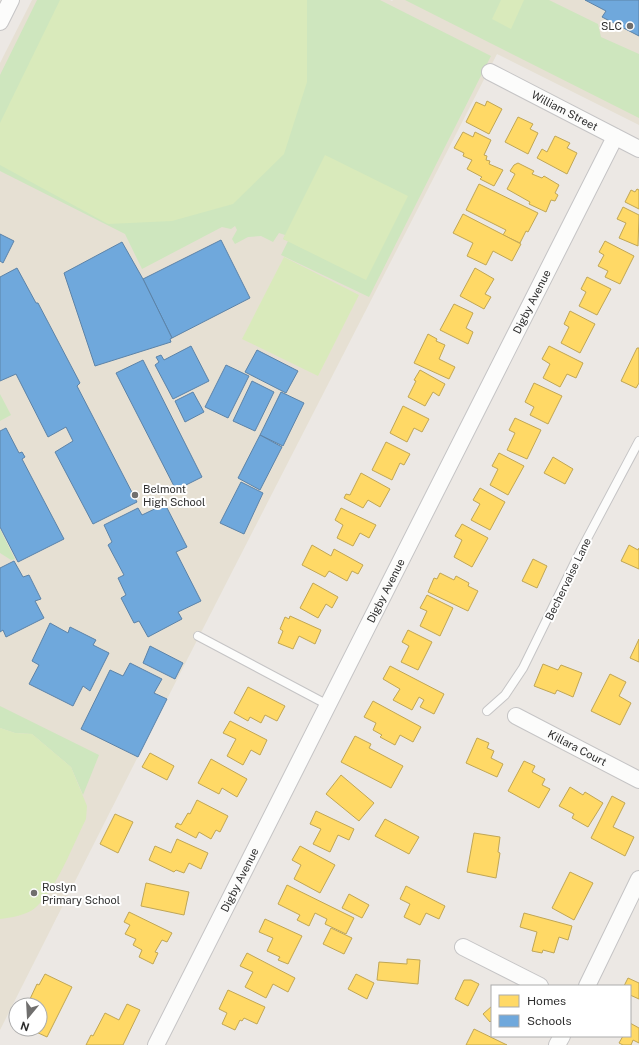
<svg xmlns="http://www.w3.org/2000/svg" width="639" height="1045" viewBox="0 0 639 1045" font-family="'Public Sans',sans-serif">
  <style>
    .education { fill: #e6e0d3 }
    .green { fill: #cee6be }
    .pitch { fill: #d9eabb }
    .homes { fill: #ffd966; stroke: #c0a655 }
    .schools { fill: #6fa8dc; stroke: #5c83a8 }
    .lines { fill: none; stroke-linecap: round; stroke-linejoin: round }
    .service-casing { stroke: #c5c4c5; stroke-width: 10 }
    .minor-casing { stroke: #c5c4c5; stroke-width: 18 }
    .service { stroke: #fcfcfb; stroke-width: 8 }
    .minor { stroke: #fcfcfb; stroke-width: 16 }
    .poi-dot { fill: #706f6e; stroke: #fff; stroke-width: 1.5 }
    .labels { text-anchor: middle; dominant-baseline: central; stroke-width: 4; stroke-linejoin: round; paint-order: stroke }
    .poi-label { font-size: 11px; fill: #2e2e2e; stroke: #fff; text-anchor: start }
    .street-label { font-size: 11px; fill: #2e2e2e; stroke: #fff }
  </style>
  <rect width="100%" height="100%" fill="#ece8e4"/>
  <path class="education" d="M 32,0 L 390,0 L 392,1 L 393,0 L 639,0 L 639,125 L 497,54 L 167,699 L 0,1030 L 0,63 Z"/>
  <g class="green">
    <path d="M 37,0 L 380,0 L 491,56 L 369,297 L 281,255 L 288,241 L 283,239 L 285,235 L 279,233 L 273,242 L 261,236 L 248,237 L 235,244 L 232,239 L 237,230 L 235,226 L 231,229 L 222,227 L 142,269 L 125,234 L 0,171 L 0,75 Z"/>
    <path d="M 405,0 L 549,0 L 598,24 L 601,37 L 639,54 L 639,118 Z"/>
    <path d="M 0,394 L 11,415 L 0,421 Z"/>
    <path d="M 0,529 L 15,559 L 11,560 L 0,553 Z"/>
    <path d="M 0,706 L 99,755 L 83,795 L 71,767 L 32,734 L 15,733 L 0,728 Z"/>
  </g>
  <g class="pitch">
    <path d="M 60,0 L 307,0 L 307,82 L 284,154 L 233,204 L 172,221 L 108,224 L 0,165 L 0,123 Z"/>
    <path d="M 501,0 L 524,0 L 511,29 L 492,19 Z"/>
    <path d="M 325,155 L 408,196 L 366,280 L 283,239 Z"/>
    <path d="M 284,257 L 359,295 L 318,376 L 242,339 Z"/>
    <path d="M 0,728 L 15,733 L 32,734 L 71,767 L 87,806 L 86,819 C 73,845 56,890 35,908 C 27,915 10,918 0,919 Z"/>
  </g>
  <g class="homes">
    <path d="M 487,101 L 502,109 L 489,134 L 466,122 L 476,102 L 485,106 Z"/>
    <path d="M 518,117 L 533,124 L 530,129 L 538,133 L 528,154 L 505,142 Z"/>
    <path d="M 463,132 L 473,137 L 475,132 L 491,140 L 484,155 L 487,156 L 486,160 L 490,161 L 489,164 L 503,170 L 494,186 L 480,179 L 482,177 L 467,169 L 472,160 L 463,156 L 464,153 L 454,148 Z"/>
    <path d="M 555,136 L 570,143 L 567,148 L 577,153 L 567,174 L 537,158 L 542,149 L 547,152 Z"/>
    <path d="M 518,163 L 534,171 L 532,174 L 542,178 L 544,176 L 559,185 L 555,193 L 558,195 L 555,201 L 551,200 L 546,212 L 529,204 L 530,202 L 507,189 L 515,174 L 510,171 L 514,165 Z"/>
    <path d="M 479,184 L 538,213 L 528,232 L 526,231 L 520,243 L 503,235 L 506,230 L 466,210 Z"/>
    <path d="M 637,189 L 639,190 L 639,209 L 625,202 L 631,190 L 635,192 Z"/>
    <path d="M 623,207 L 639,215 L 638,246 L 619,238 L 626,223 L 617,219 Z"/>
    <path d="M 463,214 L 521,244 L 512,261 L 493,251 L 486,265 L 467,256 L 473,243 L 453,233 Z"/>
    <path d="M 605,241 L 634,256 L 620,284 L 605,277 L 608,271 L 598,266 L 604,255 L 599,252 Z"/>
    <path d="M 475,268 L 494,279 L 485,294 L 491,297 L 484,309 L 460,296 Z"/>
    <path d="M 587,277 L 611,289 L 597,315 L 579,306 L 586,292 L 581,289 Z"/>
    <path d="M 454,304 L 473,313 L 466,328 L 473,332 L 468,344 L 440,330 Z"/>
    <path d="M 570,311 L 595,324 L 580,353 L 561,343 L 569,327 L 564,324 Z"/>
    <path d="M 428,334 L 437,339 L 436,341 L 445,345 L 439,359 L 455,367 L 449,379 L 414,363 Z"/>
    <path d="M 549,346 L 583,363 L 576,378 L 567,374 L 560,387 L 543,378 L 550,364 L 542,359 Z"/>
    <path d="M 637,348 L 639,348 L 639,383 L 636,388 L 621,381 Z"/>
    <path d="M 420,370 L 445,384 L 439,396 L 433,392 L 425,406 L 408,397 L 416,381 L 414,380 Z"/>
    <path d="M 534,383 L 562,396 L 548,424 L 530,415 L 534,407 L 525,402 Z"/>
    <path d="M 403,406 L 429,419 L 422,432 L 414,428 L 407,442 L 390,433 Z"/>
    <path d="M 515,418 L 541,430 L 527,459 L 507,450 L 515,433 L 509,430 Z"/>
    <path d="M 386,442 L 410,454 L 404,465 L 400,463 L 392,480 L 372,470 Z"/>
    <path d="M 499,453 L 524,466 L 508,495 L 490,485 L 498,469 L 492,466 Z"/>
    <path d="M 553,457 L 573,469 L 565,484 L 544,473 Z"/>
    <path d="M 361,473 L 390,489 L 380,507 L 368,500 L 363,508 L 344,498 L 346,494 L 350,495 Z"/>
    <path d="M 480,488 L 505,502 L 490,530 L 471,520 L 480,504 L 473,500 Z"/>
    <path d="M 341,508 L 376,525 L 369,538 L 360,533 L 353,546 L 337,538 L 343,525 L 335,520 Z"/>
    <path d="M 462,524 L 488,538 L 472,567 L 454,557 L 462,540 L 455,536 Z"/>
    <path d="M 312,545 L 331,556 L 334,549 L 363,565 L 358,574 L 352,571 L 347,581 L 329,571 L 325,577 L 302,565 Z"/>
    <path d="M 629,545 L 638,550 L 639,548 L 639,569 L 621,561 Z"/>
    <path d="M 533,559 L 547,566 L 537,588 L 522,581 Z"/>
    <path d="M 440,573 L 454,580 L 456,576 L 469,583 L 468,586 L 478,591 L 468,611 L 428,592 L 434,578 L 437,579 Z"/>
    <path d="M 313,583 L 338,597 L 332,608 L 326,604 L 318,618 L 300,608 Z"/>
    <path d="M 427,595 L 453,608 L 440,636 L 420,626 L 427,611 L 420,608 Z"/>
    <path d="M 290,616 L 321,630 L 315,644 L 299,636 L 293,649 L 278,643 L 283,631 L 280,629 L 285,617 L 289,619 Z"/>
    <path d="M 408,630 L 432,642 L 418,670 L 401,662 L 409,646 L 402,642 Z"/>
    <path d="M 639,639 L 639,662 L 630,658 Z"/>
    <path d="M 543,664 L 558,670 L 561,665 L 582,673 L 573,697 L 557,690 L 555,694 L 534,686 Z"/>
    <path d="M 390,666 L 444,694 L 434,714 L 420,707 L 424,700 L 419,697 L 412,710 L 393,700 L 400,689 L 383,679 Z"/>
    <path d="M 610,674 L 626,682 L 619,696 L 631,703 L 620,725 L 591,711 Z"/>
    <path d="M 248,687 L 285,706 L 277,721 L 265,715 L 261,723 L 250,717 L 248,721 L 234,713 Z"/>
    <path d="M 373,701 L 421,727 L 413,742 L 400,735 L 395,745 L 380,737 L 382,735 L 373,730 L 376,723 L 364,717 Z"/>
    <path d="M 230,721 L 267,740 L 260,755 L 251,750 L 243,765 L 227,756 L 236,739 L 223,733 Z"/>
    <path d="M 355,736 L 371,744 L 369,748 L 403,766 L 391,788 L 341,762 Z"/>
    <path d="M 477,738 L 489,743 L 487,748 L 494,751 L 491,758 L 503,764 L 497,777 L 466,763 Z"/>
    <path d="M 150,753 L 174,766 L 167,780 L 142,767 Z"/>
    <path d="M 211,759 L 247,779 L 237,797 L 222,788 L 219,794 L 198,783 Z"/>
    <path d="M 524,761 L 535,766 L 532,772 L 545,779 L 542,785 L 550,789 L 539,808 L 508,791 Z"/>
    <path d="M 341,775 L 374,803 L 359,821 L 326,794 Z"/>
    <path d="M 570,787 L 583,795 L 585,792 L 603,803 L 588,827 L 572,818 L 574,814 L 559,806 Z"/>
    <path d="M 612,796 L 625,803 L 613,827 L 634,837 L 625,856 L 591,838 Z"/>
    <path d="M 197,800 L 228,816 L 220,832 L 216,830 L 211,839 L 199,832 L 196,838 L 175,827 L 177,823 L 181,825 L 188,813 L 190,814 Z"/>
    <path d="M 316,811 L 354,829 L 349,840 L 338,835 L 330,852 L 313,844 L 321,829 L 310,824 Z"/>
    <path d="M 115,814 L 133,822 L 118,853 L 100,844 Z"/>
    <path d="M 385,819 L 419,837 L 409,854 L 375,836 Z"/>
    <path d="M 474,833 L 500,837 L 498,852 L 500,853 L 496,878 L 467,872 Z"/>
    <path d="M 177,839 L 208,853 L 201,869 L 189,863 L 184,873 L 176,870 L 174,872 L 149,860 L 155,846 L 171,853 Z"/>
    <path d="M 300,846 L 335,865 L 320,893 L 294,879 L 301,865 L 292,860 Z"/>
    <path d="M 570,872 L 593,883 L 574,920 L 552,908 Z"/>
    <path d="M 146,883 L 189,892 L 184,915 L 141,906 Z"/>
    <path d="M 287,885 L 354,918 L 346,934 L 325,924 L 327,919 L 315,913 L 309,926 L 297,920 L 300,915 L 278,904 Z"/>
    <path d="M 406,886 L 445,906 L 439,919 L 426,913 L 420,925 L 404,917 L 410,904 L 400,899 Z"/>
    <path d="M 349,894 L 369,905 L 362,918 L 342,908 Z"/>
    <path d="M 129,912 L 172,933 L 167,942 L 162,940 L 155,952 L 158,953 L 153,964 L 139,957 L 142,950 L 133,945 L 136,939 L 125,934 L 130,925 L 124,922 Z"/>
    <path d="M 524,913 L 572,926 L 568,940 L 559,937 L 554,953 L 543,950 L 542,953 L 532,951 L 537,932 L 520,927 Z"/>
    <path d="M 265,919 L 302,936 L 288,964 L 278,960 L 280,957 L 267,951 L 273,938 L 259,932 Z"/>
    <path d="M 331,928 L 352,938 L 344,954 L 323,944 Z"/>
    <path d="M 247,953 L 295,978 L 288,992 L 273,984 L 266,998 L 245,987 L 253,972 L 240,966 Z"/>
    <path d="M 407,959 L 420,960 L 418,984 L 377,980 L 379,962 L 407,964 Z"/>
    <path d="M 45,974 L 72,987 L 47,1037 L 34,1031 L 35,1029 L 40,1029 L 40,1005 L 30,1005 L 33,1000 L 30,999 L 37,984 L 39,985 Z"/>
    <path d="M 356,974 L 374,983 L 367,999 L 348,989 Z"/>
    <path d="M 628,978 L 639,983 L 639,999 L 630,995 L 630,986 L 624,986 Z"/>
    <path d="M 464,980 L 471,980 L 479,984 L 468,1006 L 455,999 Z"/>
    <path d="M 228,990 L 265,1007 L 257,1024 L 244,1018 L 242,1021 L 240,1020 L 235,1030 L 222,1024 L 227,1013 L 219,1009 Z"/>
    <path d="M 127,1004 L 140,1010 L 123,1045 L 86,1045 L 91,1035 L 93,1036 L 105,1013 L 119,1020 Z"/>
    <path d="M 492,1006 L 492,1020 L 490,1022 L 483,1014 Z"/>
    <path d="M 630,1023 L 639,1028 L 639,1043 L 633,1040 L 631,1045 L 623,1045 L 619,1043 L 623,1036 L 630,1036 Z"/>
    <path d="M 474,1029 L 507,1045 L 466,1045 Z"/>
  </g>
  <g class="schools">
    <path d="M 585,0 L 639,0 L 639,36 L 602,17 L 606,11 Z"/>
    <path d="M 0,234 L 14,241 L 3,263 L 0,261 Z"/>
    <path d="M 221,240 L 250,298 L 172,338 L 143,279 Z"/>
    <path d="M 122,242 L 143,279 L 172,338 L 170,339 L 171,342 L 95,366 L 64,273 Z"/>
    <path d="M 17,268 L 36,303 L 38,303 L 80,383 L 77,386 L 137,502 L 93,524 L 55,452 L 73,441 L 66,427 L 48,437 L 16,374 L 0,381 L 0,277 Z"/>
    <path d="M 191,346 L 209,381 L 173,399 L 155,365 L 159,362 L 156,357 L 161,355 L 164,360 Z"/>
    <path d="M 257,350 L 298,371 L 286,393 L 245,372 Z"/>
    <path d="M 143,360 L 202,477 L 176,490 L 116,373 Z"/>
    <path d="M 226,365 L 249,376 L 228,418 L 205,407 Z"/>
    <path d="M 252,381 L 274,392 L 255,431 L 233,421 Z"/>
    <path d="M 193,392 L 204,412 L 185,422 L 175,401 Z"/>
    <path d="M 281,392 L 304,403 L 283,446 L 260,435 Z"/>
    <path d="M 6,428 L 19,453 L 22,452 L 25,457 L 22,459 L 64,539 L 18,562 L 0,527 L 0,431 Z"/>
    <path d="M 260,435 L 282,447 L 260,490 L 238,478 Z"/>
    <path d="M 241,482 L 263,493 L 244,534 L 220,523 Z"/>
    <path d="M 165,504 L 187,547 L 176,552 L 201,601 L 178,612 L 182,619 L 148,637 L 139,621 L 134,623 L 121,598 L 126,595 L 118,578 L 124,575 L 108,545 L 112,542 L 104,525 L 138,508 L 142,515 Z"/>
    <path d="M 14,561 L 23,577 L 29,575 L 41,599 L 35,601 L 44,618 L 6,637 L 3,630 L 0,632 L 0,568 Z"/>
    <path d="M 50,623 L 68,633 L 70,627 L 96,640 L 93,645 L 109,653 L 90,691 L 83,686 L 73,706 L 29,684 L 39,665 L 32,661 Z"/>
    <path d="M 150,646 L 183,663 L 175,679 L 143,663 Z"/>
    <path d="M 130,663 L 162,679 L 154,693 L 167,699 L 138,757 L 81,729 L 110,670 L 123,676 Z"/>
  </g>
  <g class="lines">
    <defs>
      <g id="service">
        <path d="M 198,636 L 328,705"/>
        <path d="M 487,711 L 505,695 L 523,668 L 581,550 L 639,441"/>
      </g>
      <g id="minor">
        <path d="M 0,22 L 11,0"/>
        <path id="s1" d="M 490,72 L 639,149"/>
        <path id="s2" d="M 516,716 L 639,780"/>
        <path d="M 463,947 L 540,986"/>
        <path d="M 587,986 L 639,879"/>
        <path id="s3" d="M 156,1045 L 615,137"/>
        <path d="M 557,1045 L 562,1036"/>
      </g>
    </defs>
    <use href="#service" class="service-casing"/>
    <use href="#minor" class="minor-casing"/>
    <use href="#service" class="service"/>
    <use href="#minor" class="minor"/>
  </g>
  <g class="poi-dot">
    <circle cx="630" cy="26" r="4"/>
    <circle cx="135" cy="495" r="4"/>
    <circle cx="34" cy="893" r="4"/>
  </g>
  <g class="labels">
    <g class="poi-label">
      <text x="622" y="26" text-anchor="end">SLC</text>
      <text x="143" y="489">Belmont<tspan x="143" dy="13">High School</tspan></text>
      <text x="42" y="887">Roslyn<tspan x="42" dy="13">Primary School</tspan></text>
    </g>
    <g class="street-label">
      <text stroke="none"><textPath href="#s1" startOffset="84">William Street</textPath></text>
      <text stroke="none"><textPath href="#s3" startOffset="833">Digby Avenue</textPath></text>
      <text transform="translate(568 579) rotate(-64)">Bechervaise Lane</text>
      <text stroke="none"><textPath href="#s3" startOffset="509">Digby Avenue</textPath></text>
      <text stroke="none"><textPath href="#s2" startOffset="69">Killara Court</textPath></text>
      <text stroke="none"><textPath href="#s3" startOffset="185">Digby Avenue</textPath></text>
    </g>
  </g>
  <rect x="491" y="985" width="140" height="52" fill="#ffffff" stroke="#ababab"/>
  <rect x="499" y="995" width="20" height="12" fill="#ffd966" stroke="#ababab"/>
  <text x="527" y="1005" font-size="12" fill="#2e2e2e">Homes</text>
  <rect x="499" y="1015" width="20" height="12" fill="#6fa8dc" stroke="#ababab"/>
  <text x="527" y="1025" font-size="12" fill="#2e2e2e">Schools</text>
  <g transform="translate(28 1017) rotate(198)"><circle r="19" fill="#ffffff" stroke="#ababab"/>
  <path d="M0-3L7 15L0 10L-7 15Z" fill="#706f6e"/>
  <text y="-6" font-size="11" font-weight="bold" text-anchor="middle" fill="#2e2e2e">N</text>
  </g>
</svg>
